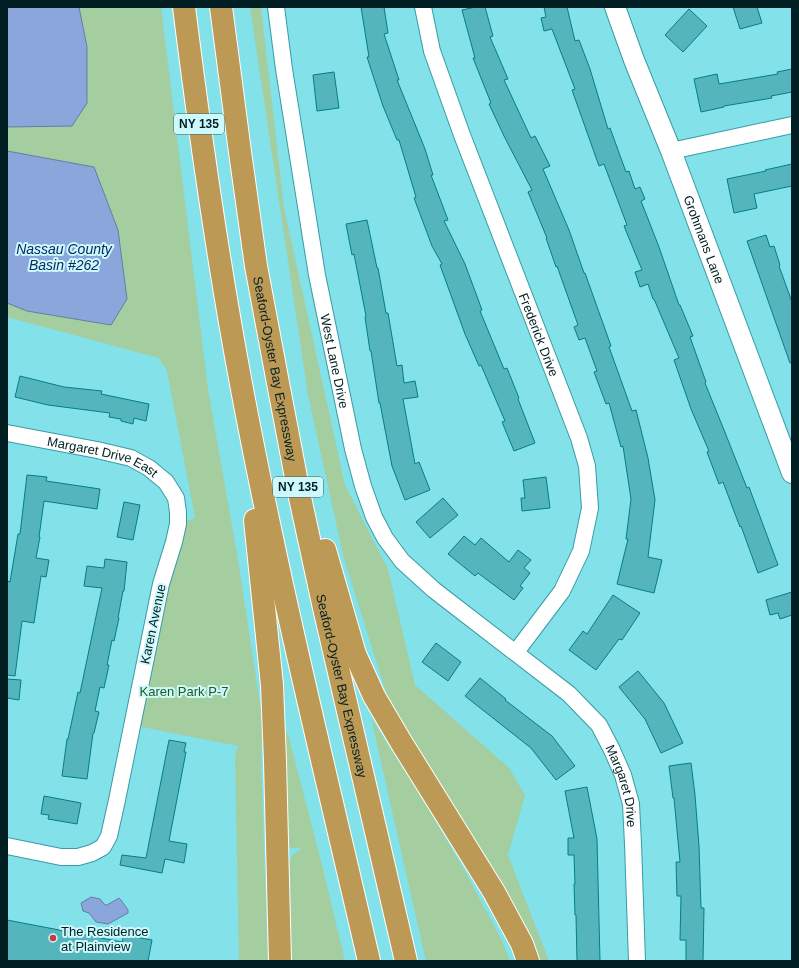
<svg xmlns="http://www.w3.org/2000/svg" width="799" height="968" viewBox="0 0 799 968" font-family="Helvetica,sans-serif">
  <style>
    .green { fill: #a4cea0 }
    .water { fill: #8aa6db; stroke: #617ea4 }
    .building { fill: #55b5bd; stroke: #047e86 }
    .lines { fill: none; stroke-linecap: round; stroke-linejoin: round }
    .minor-casing { stroke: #389ca4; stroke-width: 18 }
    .tertiary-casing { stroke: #389ca4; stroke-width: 22 }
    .motorway-casing { stroke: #fff; stroke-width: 24 }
    .minor { stroke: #fff; stroke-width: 16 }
    .tertiary { stroke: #fff; stroke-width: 20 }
    .motorway { stroke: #bc9954; stroke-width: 22 }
    .poi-dot { fill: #c93940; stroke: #cdf9fd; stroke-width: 1.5 }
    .labels { text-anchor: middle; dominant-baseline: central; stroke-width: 4; stroke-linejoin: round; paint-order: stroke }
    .shield { fill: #cdf9fd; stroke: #3e6064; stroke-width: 1 }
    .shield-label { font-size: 12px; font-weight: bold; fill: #011f22 }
    .street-label { font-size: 13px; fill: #011f22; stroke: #cdf9fd }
    .park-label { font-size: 13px; fill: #1f5b1d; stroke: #cdf9fd }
    .poi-label { font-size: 13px; fill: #011f22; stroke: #cdf9fd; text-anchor: start }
    .water-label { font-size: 14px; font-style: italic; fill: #0a2763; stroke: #cdf9fd }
  </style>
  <rect width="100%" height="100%" fill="#82e1e9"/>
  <g class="green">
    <path d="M 79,7 L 161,7 L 208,389 L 238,560 L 263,724 L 261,757 L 268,961 L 239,961 L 235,756 L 238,746 L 132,725 L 178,524 L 195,518 L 167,371 L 159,358 L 7,317 L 7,303 L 27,311 L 111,325 L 94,167 L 7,151 L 7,127 L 72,126 L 87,47 Z"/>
    <path d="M 250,7 L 261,7 L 284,208 L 345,485 L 388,569 L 415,685 L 509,768 L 525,795 L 508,855 L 549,961 L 538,961 L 419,758 L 387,695 L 344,559 L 308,395 Z"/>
    <path d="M 371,718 L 419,793 L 466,873 L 502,941 L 510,961 L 426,961 Z"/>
    <path d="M 285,731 L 288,734 L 323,869 L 345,961 L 291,961 L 290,862 C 292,855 294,853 300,850 L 301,848 L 286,848 L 282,733 Z"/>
  </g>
  <g class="water">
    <path d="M 7,7 L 79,7 L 87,47 L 87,103 L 72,126 L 7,127 Z"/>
    <path d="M 7,151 L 94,167 L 118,230 L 127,299 L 111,325 L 27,311 L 7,303 Z"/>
    <path d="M 91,897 L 100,899 L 105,905 L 107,905 L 119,898 L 121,900 L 128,910 L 128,913 L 108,924 L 96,922 L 89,913 L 83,911 L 81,903 Z"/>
  </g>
  <g class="building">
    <path d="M 361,7 L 384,7 L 388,33 L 384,34 L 399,80 L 397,80 L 425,149 L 433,175 L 431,175 L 448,220 L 444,221 L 465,264 L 482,310 L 480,311 L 504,369 L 507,368 L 519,398 L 518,399 L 535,443 L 514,451 L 502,422 L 505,421 L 481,365 L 479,366 L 465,334 L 440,265 L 442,264 L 432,246 L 414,198 L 416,197 L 399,140 L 397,140 L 383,106 L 367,57 L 369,57 Z"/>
    <path d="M 476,7 L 485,7 L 493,36 L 490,37 L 508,79 L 504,80 L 531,138 L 535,136 L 550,166 L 543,169 L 569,230 L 584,273 L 585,273 L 611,346 L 609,347 L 632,411 L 636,410 L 648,458 L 655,500 L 648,557 L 662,560 L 654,593 L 617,584 L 628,539 L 626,539 L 631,499 L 623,446 L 621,447 L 609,403 L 606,404 L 594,372 L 597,371 L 585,338 L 579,340 L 574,327 L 578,325 L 557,266 L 556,267 L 546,238 L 547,238 L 528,192 L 532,190 L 504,136 L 489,104 L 491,103 L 473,58 L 475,58 L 462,10 Z"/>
    <path d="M 544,7 L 567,7 L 575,41 L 579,40 L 590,69 L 608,129 L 610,128 L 626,172 L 629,171 L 635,189 L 640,187 L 645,199 L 641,201 L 659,247 L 679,305 L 680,305 L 693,336 L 690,337 L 706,382 L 705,383 L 724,430 L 747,488 L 749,487 L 778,565 L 758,573 L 741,526 L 740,527 L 723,482 L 719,484 L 707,452 L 709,451 L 691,409 L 674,360 L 679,358 L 654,299 L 653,299 L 648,284 L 640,287 L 635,272 L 642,270 L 624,226 L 627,225 L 604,164 L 599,166 L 572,90 L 575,89 L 552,29 L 544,31 L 541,18 L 546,17 Z"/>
    <path d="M 733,7 L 757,7 L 762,23 L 740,29 Z"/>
    <path d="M 689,9 L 707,26 L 683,52 L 665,35 Z"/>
    <path d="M 792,69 L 792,92 L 771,96 L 772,98 L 724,106 L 724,107 L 701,112 L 694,79 L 717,74 L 719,84 L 778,74 L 777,72 Z"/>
    <path d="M 334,72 L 339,108 L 317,111 L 313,75 Z"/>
    <path d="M 792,164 L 792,186 L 754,194 L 757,208 L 734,213 L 727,179 L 766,171 L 765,170 Z"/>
    <path d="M 367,220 L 377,268 L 378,268 L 386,313 L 388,313 L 397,366 L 402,365 L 404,383 L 415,381 L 418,397 L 403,399 L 415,464 L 419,462 L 430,490 L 405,500 L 392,466 L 380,403 L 379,403 L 371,351 L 370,351 L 365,317 L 366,316 L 354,254 L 352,255 L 346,224 Z"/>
    <path d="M 766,235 L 770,247 L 774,246 L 780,265 L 779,266 L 792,302 L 792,363 L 790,363 L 747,241 Z"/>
    <path d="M 20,376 L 64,387 L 102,391 L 101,394 L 149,404 L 146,421 L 134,418 L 133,424 L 121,421 L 121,419 L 109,417 L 110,413 L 48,405 L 15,397 Z"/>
    <path d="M 27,475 L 47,477 L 46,481 L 100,489 L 97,509 L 44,501 L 39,537 L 40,537 L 36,558 L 49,560 L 46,577 L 41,576 L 34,623 L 22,621 L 15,676 L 7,675 L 7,581 L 10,582 L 18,534 L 20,534 Z"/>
    <path d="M 546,477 L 550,508 L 522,511 L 521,498 L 525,498 L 523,480 Z"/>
    <path d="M 443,498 L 458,515 L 430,538 L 416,522 Z"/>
    <path d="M 124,502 L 140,505 L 133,540 L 117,537 Z"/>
    <path d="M 464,536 L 475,545 L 481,538 L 509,562 L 518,550 L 531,560 L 524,568 L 530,573 L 520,586 L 523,588 L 514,600 L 478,573 L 475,576 L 448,554 Z"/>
    <path d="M 105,559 L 127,562 L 124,591 L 123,591 L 118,618 L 119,618 L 114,641 L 112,640 L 107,665 L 109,665 L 104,688 L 100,687 L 95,711 L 99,712 L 94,733 L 93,733 L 87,779 L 62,776 L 67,739 L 68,739 L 78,692 L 80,693 L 102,588 L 84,586 L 87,566 L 104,568 Z"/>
    <path d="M 792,592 L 792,615 L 780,619 L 778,613 L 770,615 L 766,600 Z"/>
    <path d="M 613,595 L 640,613 L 622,640 L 619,639 L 596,670 L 569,650 L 583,631 L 587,634 Z"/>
    <path d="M 436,643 L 461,662 L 448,681 L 422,662 Z"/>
    <path d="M 638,671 L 664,703 L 683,743 L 661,753 L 645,719 L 619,687 Z"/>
    <path d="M 480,678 L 506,699 L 505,700 L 552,736 L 575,766 L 556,780 L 531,748 L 465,696 Z"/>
    <path d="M 7,679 L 21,680 L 19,700 L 7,698 Z"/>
    <path d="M 169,740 L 186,743 L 184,752 L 186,752 L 169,841 L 187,844 L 184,863 L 165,859 L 162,873 L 120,865 L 122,855 L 146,858 Z"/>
    <path d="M 691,763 L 695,795 L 699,846 L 701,908 L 704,908 L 703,961 L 686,961 L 686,940 L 680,940 L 681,896 L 677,896 L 676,862 L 680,862 L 674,798 L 673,798 L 669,766 Z"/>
    <path d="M 587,787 L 597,839 L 600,961 L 577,961 L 576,915 L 575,915 L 574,884 L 575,884 L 574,855 L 568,855 L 568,838 L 574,838 L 565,791 Z"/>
    <path d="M 44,796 L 81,803 L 77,824 L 48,819 L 49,815 L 41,814 Z"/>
    <path d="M 7,920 L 122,942 L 124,935 L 152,940 L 148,961 L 7,961 Z"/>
  </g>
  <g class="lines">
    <defs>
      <g id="minor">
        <path id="s1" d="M 276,7 L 284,69 L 317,275 L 353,449 L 363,486 L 374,517 L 385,538 L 402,561 L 434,590 L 569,694 L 599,725 L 612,750 L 623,775 L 631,804 L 633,844 L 637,961"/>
        <path id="s2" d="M 423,7 L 432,51 L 462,135 L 579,438 L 587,466 L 590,508 L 581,551 L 562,591 L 516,652"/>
        <path d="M 671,151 L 792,125"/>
        <path id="s3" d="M 7,433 L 97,450 L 131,458 L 149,468 L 166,482 L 176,498 L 178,512 L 178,524 L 174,542 L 161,584 L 117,800 L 109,836 L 103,847 L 92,853 L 78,857 L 61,857 L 7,846"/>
      </g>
      <g id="tertiary">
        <path id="s4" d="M 615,7 L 634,60 L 671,151 L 792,473"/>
      </g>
      <g id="motorway">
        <path d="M 184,7 C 200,135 218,262 242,389 C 278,581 325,771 369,961"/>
        <path id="s5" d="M 221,7 L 240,152 L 256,266 L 278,383 L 299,493 L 324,608 L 406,961"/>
        <path d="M 255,520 L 272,685 L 275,761 L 280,961"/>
        <path d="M 325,550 L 355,654 L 374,696 L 401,742 L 494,892 L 522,944 L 528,961"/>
      </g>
    </defs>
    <use href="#minor" class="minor-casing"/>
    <use href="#tertiary" class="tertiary-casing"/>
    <use href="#motorway" class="motorway-casing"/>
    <use href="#minor" class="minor"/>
    <use href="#tertiary" class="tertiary"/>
    <use href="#motorway" class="motorway"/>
  </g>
  <circle class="poi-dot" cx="53" cy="938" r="4"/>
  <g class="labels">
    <g class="shield">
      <rect x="174" y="114" width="50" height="20" rx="3"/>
      <rect x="273" y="477" width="50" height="20" rx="3"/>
    </g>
    <g class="shield-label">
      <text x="199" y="124">NY 135</text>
      <text x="298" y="487">NY 135</text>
    </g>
    <g class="street-label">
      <text stroke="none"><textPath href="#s4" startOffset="249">Grohmans Lane</textPath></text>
      <text stroke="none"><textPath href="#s2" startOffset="348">Frederick Drive</textPath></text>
      <text stroke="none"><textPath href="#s1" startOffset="359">West Lane Drive</textPath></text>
      <text stroke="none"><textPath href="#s5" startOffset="366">Seaford-Oyster Bay Expressway</textPath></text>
      <text stroke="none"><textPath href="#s3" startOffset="99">Margaret Drive East</textPath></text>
      <text transform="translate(153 624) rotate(-78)">Karen Avenue</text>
      <text stroke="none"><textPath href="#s5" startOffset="690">Seaford-Oyster Bay Expressway</textPath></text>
      <text stroke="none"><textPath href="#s1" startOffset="895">Margaret Drive</textPath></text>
    </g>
    <g class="park-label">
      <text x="184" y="691">Karen Park P-7</text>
    </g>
    <g class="poi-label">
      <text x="61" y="931">The Residence<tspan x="61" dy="15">at Plainview</tspan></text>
    </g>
    <g class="water-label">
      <text x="64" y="249">Nassau County<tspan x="64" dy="16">Basin #262</tspan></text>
    </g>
  </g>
  <rect width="799" height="968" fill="none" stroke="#011f22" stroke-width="16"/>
</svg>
